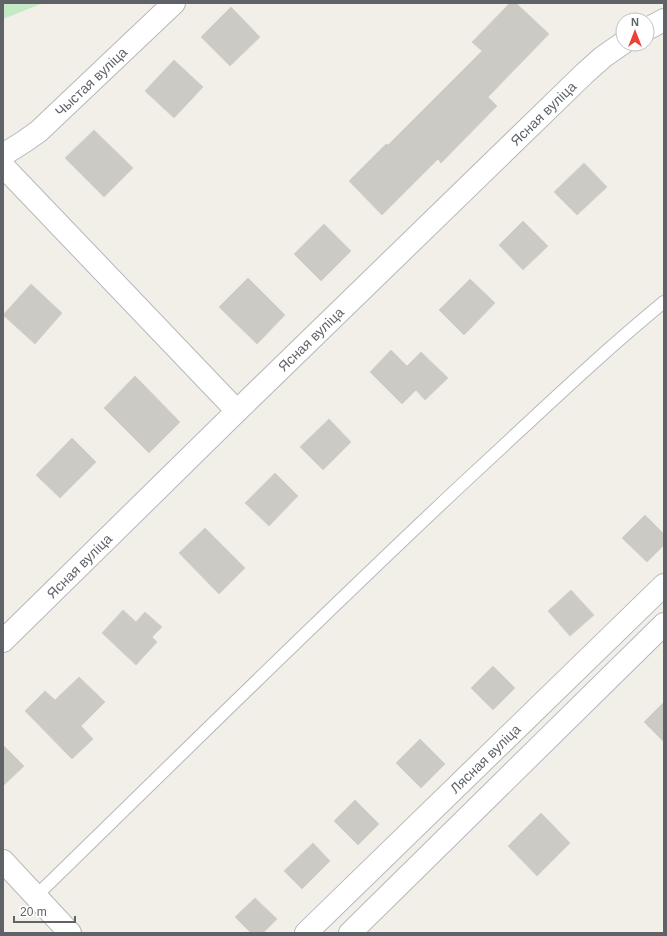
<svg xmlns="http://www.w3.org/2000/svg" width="667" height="936" viewBox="0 0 667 936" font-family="Arial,sans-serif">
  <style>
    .green { fill: #c5e8c5 }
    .building { fill: #cccac5; stroke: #d6d1c6 }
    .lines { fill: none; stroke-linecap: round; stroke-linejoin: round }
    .service-casing { stroke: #b5b8bc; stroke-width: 14 }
    .minor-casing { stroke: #b5b8bc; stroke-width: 24 }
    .service { stroke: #fff; stroke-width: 12 }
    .minor { stroke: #fff; stroke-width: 22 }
    .labels { text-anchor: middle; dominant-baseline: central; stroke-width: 3; stroke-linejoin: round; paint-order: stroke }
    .street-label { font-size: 14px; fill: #5f6368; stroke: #fff }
  </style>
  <rect width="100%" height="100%" fill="#f1efe8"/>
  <path class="green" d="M 3,3 L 43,3 L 3,19 Z"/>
  <g class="building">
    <path d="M 510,3 L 516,3 L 549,34 L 488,97 L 497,106 L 441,163 L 438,159 L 382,215 L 349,181 L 386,144 L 388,145 L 482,51 L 472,42 Z"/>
    <path d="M 231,7 L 260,37 L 230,66 L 201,37 Z"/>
    <path d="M 174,60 L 203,87 L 174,118 L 145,91 Z"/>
    <path d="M 94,130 L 133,168 L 104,197 L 65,158 Z"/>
    <path d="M 584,163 L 607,187 L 577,215 L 554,192 Z"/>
    <path d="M 523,221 L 548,246 L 523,270 L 499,245 Z"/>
    <path d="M 324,224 L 351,251 L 321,281 L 294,254 Z"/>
    <path d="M 248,278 L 285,315 L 257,344 L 219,307 Z"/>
    <path d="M 470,279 L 495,303 L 464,335 L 439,310 Z"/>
    <path d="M 31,284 L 62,313 L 35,344 L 3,315 Z"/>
    <path d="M 391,350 L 407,366 L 421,352 L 448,378 L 425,400 L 416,390 L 402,404 L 370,372 Z"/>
    <path d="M 135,376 L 180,422 L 149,453 L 104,408 Z"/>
    <path d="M 329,419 L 351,442 L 323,470 L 300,447 Z"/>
    <path d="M 72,438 L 96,462 L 60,498 L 36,475 Z"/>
    <path d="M 275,473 L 298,496 L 269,526 L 245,503 Z"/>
    <path d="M 645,515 L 664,534 L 664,545 L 647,562 L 622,538 Z"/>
    <path d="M 205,528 L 245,568 L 219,594 L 179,553 Z"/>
    <path d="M 571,590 L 594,615 L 570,636 L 548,611 Z"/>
    <path d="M 123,610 L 136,622 L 145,612 L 162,627 L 152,637 L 157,642 L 136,665 L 102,633 Z"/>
    <path d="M 493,666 L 515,688 L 493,710 L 471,688 Z"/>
    <path d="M 79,677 L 105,702 L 81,726 L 93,739 L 72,759 L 25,711 L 45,691 L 55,700 Z"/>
    <path d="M 664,702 L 664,742 L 644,722 Z"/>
    <path d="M 420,739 L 445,764 L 421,788 L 396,763 Z"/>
    <path d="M 3,745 L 24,766 L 3,786 Z"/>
    <path d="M 355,800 L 379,824 L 358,845 L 334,821 Z"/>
    <path d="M 541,813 L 570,843 L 537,876 L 508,846 Z"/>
    <path d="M 313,843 L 330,861 L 302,889 L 284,871 Z"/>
    <path d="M 255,898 L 277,919 L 263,933 L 251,933 L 235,917 Z"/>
  </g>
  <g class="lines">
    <defs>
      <path id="service" d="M 35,897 C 181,755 325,612 473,474 C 536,416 598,356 664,302"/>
      <g id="minor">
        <path d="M 647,29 L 664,20"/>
        <path id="s1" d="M 3,155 L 25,141 L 39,131 L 174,3"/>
        <path d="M 3,166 L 237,411"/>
        <path id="s2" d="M 3,641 L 237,411 L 585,73 L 603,57 L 623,43"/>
        <path d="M 3,861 L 70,933"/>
        <path id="s3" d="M 306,933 L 664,585"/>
        <path d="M 350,933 L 664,624"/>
      </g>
    </defs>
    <use href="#service" class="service-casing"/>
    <use href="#minor" class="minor-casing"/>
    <use href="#service" class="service"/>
    <use href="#minor" class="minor"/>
  </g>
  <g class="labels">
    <g class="street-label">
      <text stroke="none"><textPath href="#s1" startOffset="115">Чыстая вуліца</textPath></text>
      <text stroke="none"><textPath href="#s2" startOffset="755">Ясная вуліца</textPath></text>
      <text stroke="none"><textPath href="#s2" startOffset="431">Ясная вуліца</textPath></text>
      <text stroke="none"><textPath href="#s2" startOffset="107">Ясная вуліца</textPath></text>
      <text stroke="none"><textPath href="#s3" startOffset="250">Лясная вуліца</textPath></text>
    </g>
  </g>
  <rect width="667" height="936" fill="none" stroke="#5f6368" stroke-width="8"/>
  <g transform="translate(635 32)"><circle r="19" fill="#ffffff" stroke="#bfc1c3"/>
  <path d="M0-3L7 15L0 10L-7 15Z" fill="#ea4335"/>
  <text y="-6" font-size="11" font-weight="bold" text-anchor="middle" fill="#5f6368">N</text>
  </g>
  <path d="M14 916v6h61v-6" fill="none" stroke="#5f6368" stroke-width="2"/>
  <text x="20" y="916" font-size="12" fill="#5f6368" stroke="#ffffff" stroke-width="3" paint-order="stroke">20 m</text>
</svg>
